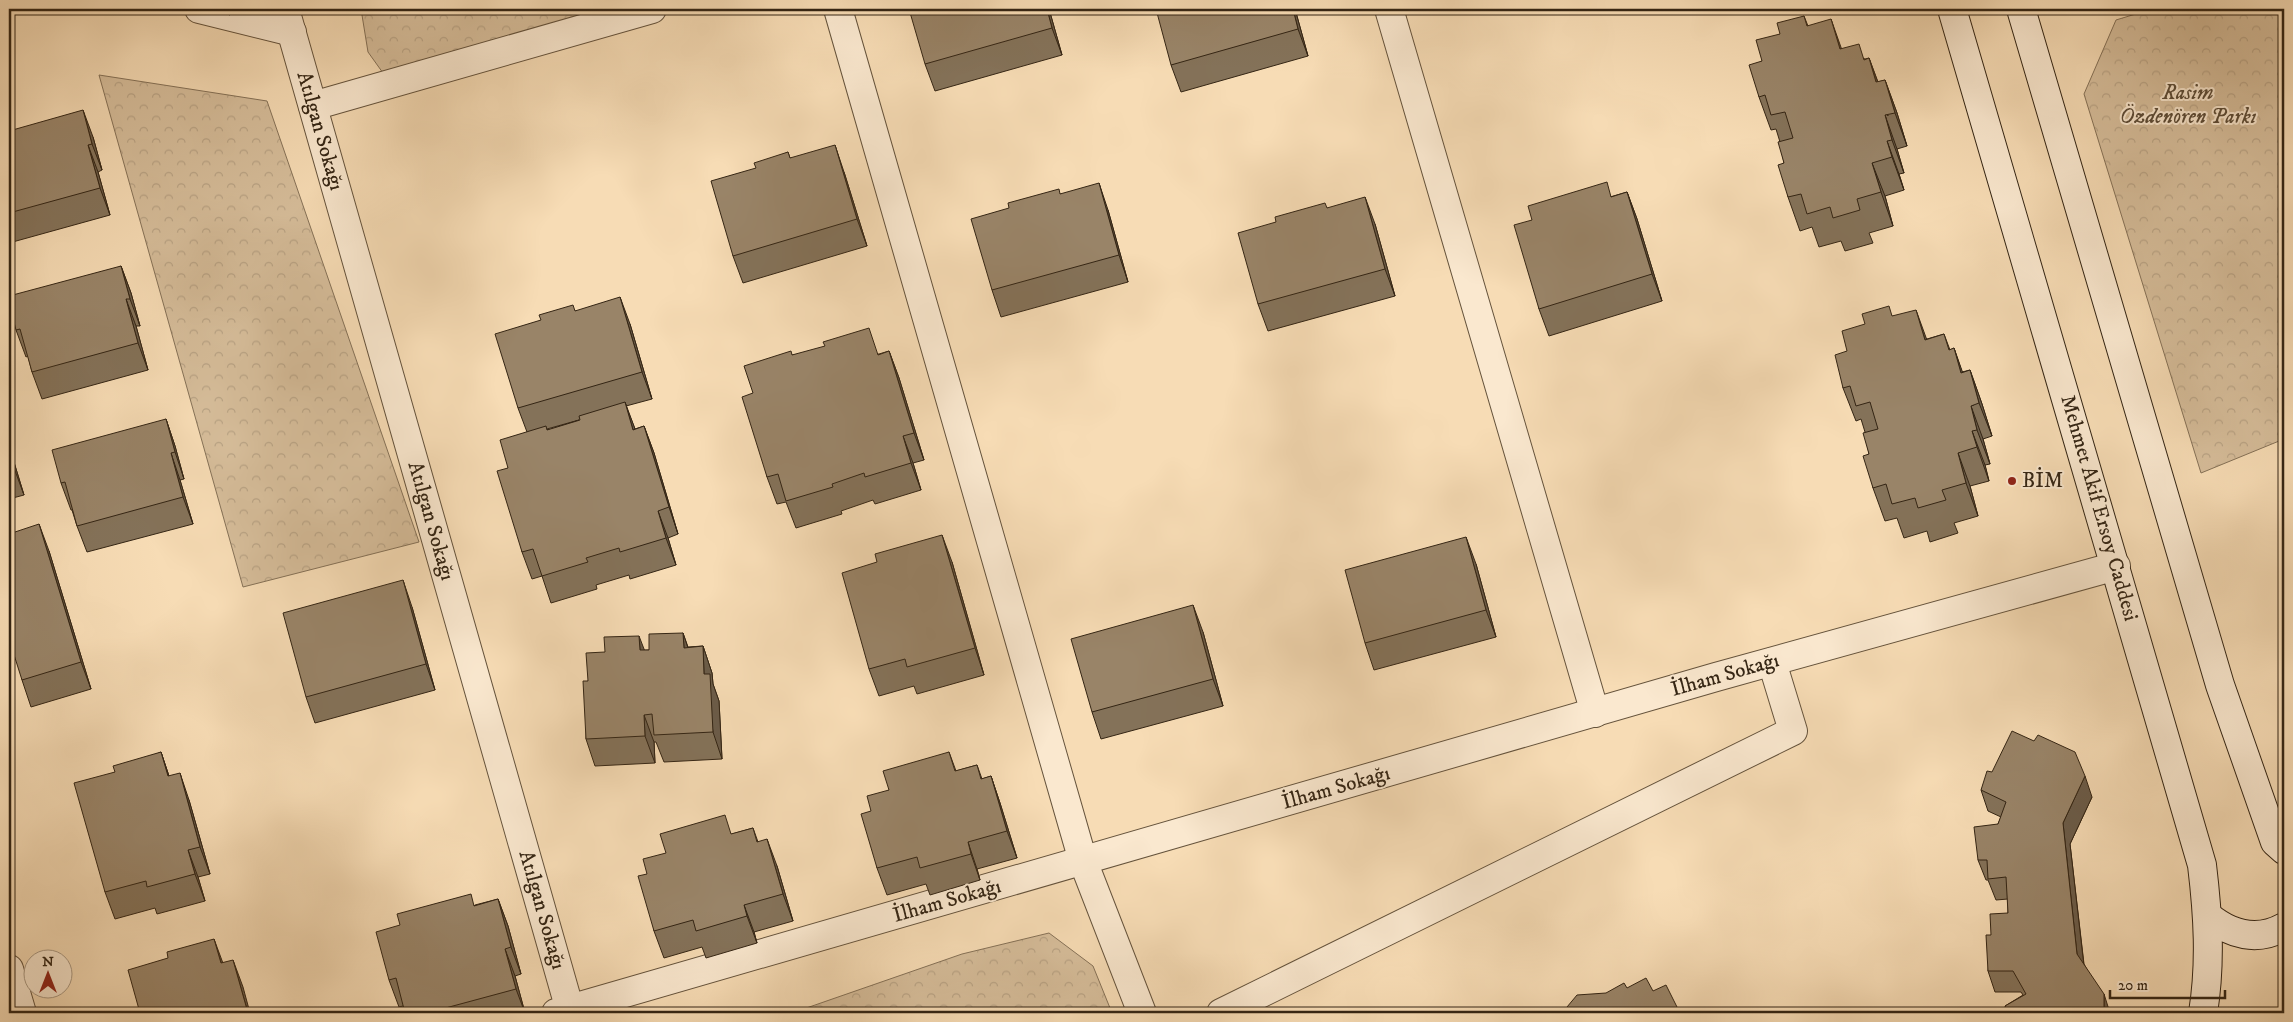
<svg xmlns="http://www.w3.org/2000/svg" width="2293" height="1022" viewBox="0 0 2293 1022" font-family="'IM FELL DW Pica',serif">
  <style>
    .forest { fill: url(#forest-crowns); stroke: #857157 }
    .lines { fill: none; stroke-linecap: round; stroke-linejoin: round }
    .street-casing { stroke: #65533c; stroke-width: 30 }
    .secondary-casing { stroke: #342514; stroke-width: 30 }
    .street { stroke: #fae8cf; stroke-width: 28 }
    .secondary { stroke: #fae8cf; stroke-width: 28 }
    .wall { fill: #847259; stroke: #342514; fill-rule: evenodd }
    .shaded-wall { fill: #6b5c49; stroke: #342514 }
    .building { fill: #998468; stroke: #342514 }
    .poi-dot { fill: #8f2418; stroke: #fae8cf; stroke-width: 2 }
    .labels { text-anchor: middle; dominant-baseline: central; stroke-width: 4; stroke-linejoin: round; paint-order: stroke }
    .park-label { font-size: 21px; font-style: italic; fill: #5c4b36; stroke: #fae8cf }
    .street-label { font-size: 21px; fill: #342514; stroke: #fae8cf }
    .poi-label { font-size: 21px; fill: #342514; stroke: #fae8cf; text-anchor: start }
  </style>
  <defs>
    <pattern id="forest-crowns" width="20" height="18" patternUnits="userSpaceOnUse" patternTransform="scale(1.25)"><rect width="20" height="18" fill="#d6bd9a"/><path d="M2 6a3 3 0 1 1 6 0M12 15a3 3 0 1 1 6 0" fill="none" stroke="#b8a284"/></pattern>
  </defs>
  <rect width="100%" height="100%" fill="#f7dcb5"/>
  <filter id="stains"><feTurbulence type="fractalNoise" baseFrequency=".004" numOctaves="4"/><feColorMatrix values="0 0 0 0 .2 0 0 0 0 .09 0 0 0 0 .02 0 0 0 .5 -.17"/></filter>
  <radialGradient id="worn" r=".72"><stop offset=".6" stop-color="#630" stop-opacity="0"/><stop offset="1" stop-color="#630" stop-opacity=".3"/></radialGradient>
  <g class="forest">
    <path d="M 361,9 L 618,9 L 383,73 L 368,52 Z"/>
    <path d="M 2152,9 L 2284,9 L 2284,439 L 2201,473 L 2084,94 L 2116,20 Z"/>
    <path d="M 99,75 L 267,101 L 419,542 L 243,587 Z"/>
    <path d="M 1049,933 L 1093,966 L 1112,1013 L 792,1013 L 962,954 Z"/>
  </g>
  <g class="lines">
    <defs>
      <g id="street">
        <path d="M 199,9 L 292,32"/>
        <path d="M 285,9 L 570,1010"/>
        <path d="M 838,9 L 1083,861 L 1142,1013"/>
        <path d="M 1389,9 L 1595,713"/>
        <path d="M 313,106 L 652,9"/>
        <path d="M 9,969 L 22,1013"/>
        <path d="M 556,1013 L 1716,677 L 2116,566"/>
        <path d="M 1221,1013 L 1793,731 L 1772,662"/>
      </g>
      <g id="secondary">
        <path d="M 1952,9 L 2202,865 C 2208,915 2211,963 2203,1013"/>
        <path d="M 2021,9 L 2220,685 L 2275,842 L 2284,850"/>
        <path d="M 2208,916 C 2231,935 2257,942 2284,927"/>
      </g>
    </defs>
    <use href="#street" class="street-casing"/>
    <use href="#secondary" class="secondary-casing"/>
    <use href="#street" class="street"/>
    <use href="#secondary" class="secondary"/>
  </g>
  <g class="wall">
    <path d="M 214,9 L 232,9 L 230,15 Z"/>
    <path d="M 1049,9 L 1062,55 L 935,91 L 925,64 Z"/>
    <path d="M 1295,9 L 1308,56 L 1181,92 L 1171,65 Z"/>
    <path d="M 1804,16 L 1808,26 L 1842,49 L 1865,59 L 1869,58 L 1878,82 L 1885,80 L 1897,113 L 1907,146 L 1897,149 L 1904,173 L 1899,174 L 1904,190 L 1885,196 L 1893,226 L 1869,233 L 1873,243 L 1845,251 L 1841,241 L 1819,247 L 1812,227 L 1800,231 L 1788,197 L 1784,163 L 1780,142 L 1776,129 L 1771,130 L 1759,97 L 1762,61 L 1780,34 Z"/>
    <path d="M 9,131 L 93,137 L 102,170 L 98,172 L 110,215 L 9,243 Z"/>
    <path d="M 788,152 L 790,158 L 844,172 L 867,246 L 743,283 L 733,256 L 756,168 Z"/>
    <path d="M 1627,192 L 1637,219 L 1662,301 L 1549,336 L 1539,309 L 1532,220 Z"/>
    <path d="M 1060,194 L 1108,210 L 1128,282 L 1001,317 L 992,290 Z"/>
    <path d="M 1327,208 L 1375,224 L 1395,296 L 1268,331 L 1258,304 Z"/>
    <path d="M 121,266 L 131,293 L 140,326 L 136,326 L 148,370 L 42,399 L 32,372 L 28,356 L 26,357 L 16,330 Z"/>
    <path d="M 575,311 L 630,324 L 652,399 L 626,406 L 635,429 L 644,426 L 654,453 L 678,534 L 668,538 L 676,565 L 630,579 L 629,575 L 596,585 L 597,589 L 551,603 L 542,576 L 532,579 L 522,552 L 508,468 L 527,432 L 518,408 ZM 579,420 L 548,430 L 547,429 Z"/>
    <path d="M 1893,316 L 1927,339 L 1944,334 L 1950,350 L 1954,348 L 1962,372 L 1970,370 L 1982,404 L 1992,436 L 1983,439 L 1990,464 L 1985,465 L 1989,481 L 1970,486 L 1978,516 L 1954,523 L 1958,533 L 1930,542 L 1927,531 L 1904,538 L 1897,518 L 1885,521 L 1873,488 L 1869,454 L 1865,432 L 1861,419 L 1856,421 L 1843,388 L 1847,351 Z"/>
    <path d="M 889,351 L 899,378 L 924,460 L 913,463 L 921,490 L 875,504 L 873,500 L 841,511 L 842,514 L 796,528 L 786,502 L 777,504 L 767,477 L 753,393 L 792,355 L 879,354 Z"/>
    <path d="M 166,419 L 175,446 L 184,479 L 180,480 L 193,524 L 87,552 L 77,526 L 72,510 L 71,510 L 61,483 Z"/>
    <path d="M 9,446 L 24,495 L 9,499 Z"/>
    <path d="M 49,551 L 91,689 L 31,707 L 22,680 Z"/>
    <path d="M 952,562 L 984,675 L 917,694 L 914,686 L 879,696 L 869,669 Z"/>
    <path d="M 1476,564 L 1496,637 L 1374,670 L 1365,643 Z"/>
    <path d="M 412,607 L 435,690 L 315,723 L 306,697 Z"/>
    <path d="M 1203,632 L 1223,706 L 1101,739 L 1092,712 Z"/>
    <path d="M 683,633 L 688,647 L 703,646 L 712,673 L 713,684 L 719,701 L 722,759 L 664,762 L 656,742 L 654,742 L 655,763 L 595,766 L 586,739 L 588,681 L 605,652 L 649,650 Z"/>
    <path d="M 161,752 L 169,776 L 189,800 L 210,874 L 198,877 L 205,901 L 157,914 L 155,908 L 115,919 L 105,892 L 115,772 Z"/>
    <path d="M 949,752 L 956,771 L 977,765 L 982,779 L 991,776 L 1000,803 L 1017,858 L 977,869 L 980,880 L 930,895 L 926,884 L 887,895 L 877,868 L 871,811 L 889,790 Z"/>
    <path d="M 1981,790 L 2092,797 L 2070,844 L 2084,964 L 2110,1013 L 2008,1013 L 2005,1006 L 2023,995 L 2021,992 L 1995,992 L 1988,971 L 1991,935 L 2008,913 L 2008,899 L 1996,900 L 1988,880 L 1986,880 L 1978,860 L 1998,824 L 2001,817 L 1988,811 Z"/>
    <path d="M 753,828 L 758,842 L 777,866 L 793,921 L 754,932 L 757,943 L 706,958 L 702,947 L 664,958 L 654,931 L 647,874 L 732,834 Z"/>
    <path d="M 498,899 L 508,926 L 521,974 L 515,976 L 525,1013 L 405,1013 L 403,1006 L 399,1007 L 389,980 L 475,905 Z"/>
  </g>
  <g class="shaded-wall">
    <path d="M 228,9 L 232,9 L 230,15 Z"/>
    <path d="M 1047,9 L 1049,9 L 1062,55 L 1052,28 Z"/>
    <path d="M 1293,9 L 1295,9 L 1308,56 L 1298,29 Z"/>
    <path d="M 1831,19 L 1843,53 L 1840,49 Z"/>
    <path d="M 1869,58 L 1881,91 L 1888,116 L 1876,82 Z"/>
    <path d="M 1885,80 L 1897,113 L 1907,146 L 1895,113 Z"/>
    <path d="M 83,110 L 93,137 L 102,170 L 92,144 Z"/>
    <path d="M 1885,115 L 1897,149 L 1904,173 L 1892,140 Z"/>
    <path d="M 1887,141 L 1899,174 L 1904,190 L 1892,157 Z"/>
    <path d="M 88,145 L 98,172 L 110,215 L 100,188 Z"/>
    <path d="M 835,145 L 844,172 L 867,246 L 857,219 Z"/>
    <path d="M 1872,163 L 1885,196 L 1893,226 L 1881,192 Z"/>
    <path d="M 1099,183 L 1108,210 L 1128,282 L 1119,255 Z"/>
    <path d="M 1627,192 L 1637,219 L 1662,301 L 1652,274 Z"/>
    <path d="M 1365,197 L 1375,224 L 1395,296 L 1385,269 Z"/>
    <path d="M 121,266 L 131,293 L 140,326 L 130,299 Z"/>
    <path d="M 620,297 L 630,324 L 652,399 L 642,372 Z"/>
    <path d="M 126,299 L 136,326 L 148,370 L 138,343 Z"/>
    <path d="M 1916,310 L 1928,343 L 1925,340 Z"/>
    <path d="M 1954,348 L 1966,382 L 1973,406 L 1961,373 Z"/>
    <path d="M 889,351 L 899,378 L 924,460 L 914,433 Z"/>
    <path d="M 1970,370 L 1982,404 L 1992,436 L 1979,403 Z"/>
    <path d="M 625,402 L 635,429 L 633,430 Z"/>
    <path d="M 1971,406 L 1983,439 L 1990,464 L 1977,430 Z"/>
    <path d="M 166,419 L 175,446 L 184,479 L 175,452 Z"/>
    <path d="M 644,426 L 654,453 L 678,534 L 669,507 Z"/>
    <path d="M 1972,431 L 1985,465 L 1989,481 L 1977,447 Z"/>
    <path d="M 903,436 L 913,463 L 921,490 L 911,463 Z"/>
    <path d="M 9,446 L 24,495 L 14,468 L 9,451 Z"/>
    <path d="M 171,453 L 180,480 L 193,524 L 183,497 Z"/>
    <path d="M 1958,453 L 1970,486 L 1978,516 L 1966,483 Z"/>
    <path d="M 658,511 L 668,538 L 676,565 L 666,538 Z"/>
    <path d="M 39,524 L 49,551 L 91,689 L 81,662 Z"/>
    <path d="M 942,535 L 952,562 L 984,675 L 975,648 Z"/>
    <path d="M 1466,537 L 1476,564 L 1496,637 L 1486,610 Z"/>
    <path d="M 403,580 L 412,607 L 435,690 L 426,664 Z"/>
    <path d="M 1193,605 L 1203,632 L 1223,706 L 1213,679 Z"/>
    <path d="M 683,633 L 692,660 L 684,648 Z"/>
    <path d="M 639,636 L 649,662 L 640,650 Z"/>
    <path d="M 703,646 L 712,673 L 713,684 L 719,701 L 722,759 L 713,732 L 704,674 Z"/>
    <path d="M 644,715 L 654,742 L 655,763 L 645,736 Z"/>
    <path d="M 161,752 L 170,779 L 168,776 Z"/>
    <path d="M 180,773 L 189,800 L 210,874 L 200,847 Z"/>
    <path d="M 991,776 L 1000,803 L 1017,858 L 1007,831 Z"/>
    <path d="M 2085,776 L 2092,797 L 2070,844 L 2085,975 L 2077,954 L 2063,823 Z"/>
    <path d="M 767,839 L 777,866 L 793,921 L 783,894 Z"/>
    <path d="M 968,842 L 977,869 L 980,880 L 971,854 Z"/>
    <path d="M 188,850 L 198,877 L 205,901 L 195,874 Z"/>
    <path d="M 498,899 L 508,926 L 521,974 L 511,947 Z"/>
    <path d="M 744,905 L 754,932 L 757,943 L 747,916 Z"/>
    <path d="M 214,939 L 224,966 L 221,963 Z"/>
    <path d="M 505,949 L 515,976 L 525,1013 L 516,989 Z"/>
    <path d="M 233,960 L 243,987 L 250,1013 L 248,1013 Z"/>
    <path d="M 2104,994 L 2110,1013 L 2104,1013 Z"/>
  </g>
  <g class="building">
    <path d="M 909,9 L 1047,9 L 1052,28 L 925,64 Z"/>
    <path d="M 1156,9 L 1293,9 L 1298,29 L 1171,65 Z"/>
    <path d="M 1804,16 L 1807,26 L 1831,19 L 1840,49 L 1859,44 L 1864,60 L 1869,58 L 1876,82 L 1885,80 L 1895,113 L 1885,115 L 1892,140 L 1887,141 L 1892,157 L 1872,163 L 1881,192 L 1857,199 L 1860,210 L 1833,218 L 1830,207 L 1807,214 L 1801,194 L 1788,197 L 1778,165 L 1784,163 L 1778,142 L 1793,138 L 1785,112 L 1771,115 L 1765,95 L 1759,97 L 1749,65 L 1762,61 L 1756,40 L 1780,34 L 1777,23 Z"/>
    <path d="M 83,110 L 92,144 L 88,145 L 100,188 L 9,213 L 9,131 Z"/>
    <path d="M 835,145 L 857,219 L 733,256 L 711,181 L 756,168 L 754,163 L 788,152 L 790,158 Z"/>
    <path d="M 1607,182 L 1611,197 L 1627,192 L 1652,274 L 1539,309 L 1514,225 L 1532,220 L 1528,206 Z"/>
    <path d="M 1099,183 L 1119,255 L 992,290 L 971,219 L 1009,208 L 1008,203 L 1059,189 L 1060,194 Z"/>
    <path d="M 1365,197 L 1385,269 L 1258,304 L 1238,233 L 1276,222 L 1275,217 L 1325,203 L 1327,208 Z"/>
    <path d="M 121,266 L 130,299 L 126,299 L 138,343 L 32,372 L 20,329 L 16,330 L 9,303 L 9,296 Z"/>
    <path d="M 620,297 L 642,372 L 518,408 L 495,334 L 541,320 L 539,315 L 573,305 L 575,311 Z"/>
    <path d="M 1889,306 L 1892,316 L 1916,310 L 1925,340 L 1944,334 L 1949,350 L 1954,348 L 1961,373 L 1970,370 L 1979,403 L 1971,406 L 1977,430 L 1972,431 L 1977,447 L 1958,453 L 1966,483 L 1942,490 L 1946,500 L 1918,508 L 1915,498 L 1892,504 L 1886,484 L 1873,488 L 1863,456 L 1869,454 L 1863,433 L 1878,429 L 1870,402 L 1856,406 L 1850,386 L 1843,388 L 1835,355 L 1847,351 L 1842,331 L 1865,324 L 1862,314 Z"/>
    <path d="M 869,328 L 878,355 L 889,351 L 914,433 L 903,436 L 911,463 L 865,477 L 864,473 L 832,484 L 833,487 L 786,501 L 778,474 L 767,477 L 742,397 L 753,393 L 744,366 L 791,351 L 792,355 L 825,346 L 823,342 Z"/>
    <path d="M 625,402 L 633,430 L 644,426 L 669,507 L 658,511 L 666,538 L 620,552 L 619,548 L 586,558 L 588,562 L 542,576 L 533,549 L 522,552 L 497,471 L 508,468 L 500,440 L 546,426 L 547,430 L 580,420 L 579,416 Z"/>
    <path d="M 166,419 L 175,452 L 171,453 L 183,497 L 77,526 L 65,482 L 61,483 L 52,450 Z"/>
    <path d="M 9,451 L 14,468 L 9,469 Z"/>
    <path d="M 39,524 L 81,662 L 22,680 L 9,639 L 9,534 Z"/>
    <path d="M 942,535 L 975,648 L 907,667 L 905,659 L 869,669 L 842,573 L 877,562 L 875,554 Z"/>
    <path d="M 1466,537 L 1486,610 L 1365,643 L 1345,570 Z"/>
    <path d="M 403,580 L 426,664 L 306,697 L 283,613 Z"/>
    <path d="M 1193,605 L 1213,679 L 1092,712 L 1071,639 Z"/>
    <path d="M 683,633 L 684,648 L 703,646 L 704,674 L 710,674 L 713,732 L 654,735 L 652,714 L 644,715 L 645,736 L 586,739 L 583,681 L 588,681 L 586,653 L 605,652 L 604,637 L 639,636 L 640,650 L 649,650 L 649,634 Z"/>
    <path d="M 2012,731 L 2034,741 L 2038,735 L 2075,752 L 2085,776 L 2063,823 L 2077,954 L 2104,994 L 2104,1013 L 2009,1013 L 2005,1006 L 2026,994 L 2013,971 L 1988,971 L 1986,935 L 1991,935 L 1990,914 L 2008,913 L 2006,877 L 1988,879 L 1987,860 L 1978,860 L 1974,827 L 1998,824 L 2006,802 L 1981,790 L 1987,771 L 1992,772 Z"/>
    <path d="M 161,752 L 168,776 L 180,773 L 200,847 L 188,850 L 195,874 L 147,887 L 146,881 L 105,892 L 74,783 L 115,772 L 113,766 Z"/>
    <path d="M 949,752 L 955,771 L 977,765 L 981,779 L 991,776 L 1007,831 L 968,842 L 971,854 L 920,868 L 917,857 L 877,868 L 861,814 L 871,811 L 867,796 L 889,790 L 883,771 Z"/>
    <path d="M 725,815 L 731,834 L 753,828 L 757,842 L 767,839 L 783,894 L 744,905 L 747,916 L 696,931 L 693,920 L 654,931 L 638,876 L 647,874 L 643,859 L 666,853 L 660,834 Z"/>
    <path d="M 471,894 L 474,906 L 498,899 L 511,947 L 505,949 L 516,989 L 427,1013 L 405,1013 L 396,978 L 389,980 L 376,932 L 400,925 L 397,914 Z"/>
    <path d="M 214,939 L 221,963 L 233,960 L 248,1013 L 140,1013 L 128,970 L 168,958 L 167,952 Z"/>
    <path d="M 1646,978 L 1653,991 L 1666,985 L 1680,1013 L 1562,1013 L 1577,995 L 1606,993 L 1624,983 L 1627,988 Z"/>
  </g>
  <circle class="poi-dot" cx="2012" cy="481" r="5"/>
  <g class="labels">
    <g class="park-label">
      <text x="2188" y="93">Rasim<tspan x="2188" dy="24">Özdenören Parkı</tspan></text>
    </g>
    <g class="street-label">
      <text transform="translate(320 131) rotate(74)">Atılgan Sokağı</text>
      <text transform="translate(2099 508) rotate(74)">Mehmet Akif Ersoy Caddesi</text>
      <text transform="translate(431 521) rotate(74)">Atılgan Sokağı</text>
      <text transform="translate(1725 675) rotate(-16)">İlham Sokağı</text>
      <text transform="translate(1336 788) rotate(-16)">İlham Sokağı</text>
      <text transform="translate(947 901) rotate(-16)">İlham Sokağı</text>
      <text transform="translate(542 910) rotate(74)">Atılgan Sokağı</text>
    </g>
    <g class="poi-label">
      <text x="2022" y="481">BİM</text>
    </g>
  </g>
  <rect width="2293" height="1022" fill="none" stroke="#f7dcb5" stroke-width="30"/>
  <rect x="10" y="10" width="2273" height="1002" fill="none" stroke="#342514" stroke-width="2.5"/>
  <rect x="15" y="15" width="2263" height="992" fill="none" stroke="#342514"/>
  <g transform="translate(48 974)"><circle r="24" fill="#fae8cf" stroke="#ab9a84"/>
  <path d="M0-4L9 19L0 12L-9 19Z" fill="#8f2418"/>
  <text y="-8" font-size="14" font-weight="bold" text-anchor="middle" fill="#342514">N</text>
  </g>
  <path d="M2110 990v8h115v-8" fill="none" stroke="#342514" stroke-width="2.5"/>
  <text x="2118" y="990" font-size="15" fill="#342514" stroke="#fae8cf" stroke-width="4" paint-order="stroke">20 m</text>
  <rect width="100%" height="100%" filter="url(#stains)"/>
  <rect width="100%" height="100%" fill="url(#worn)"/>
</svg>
